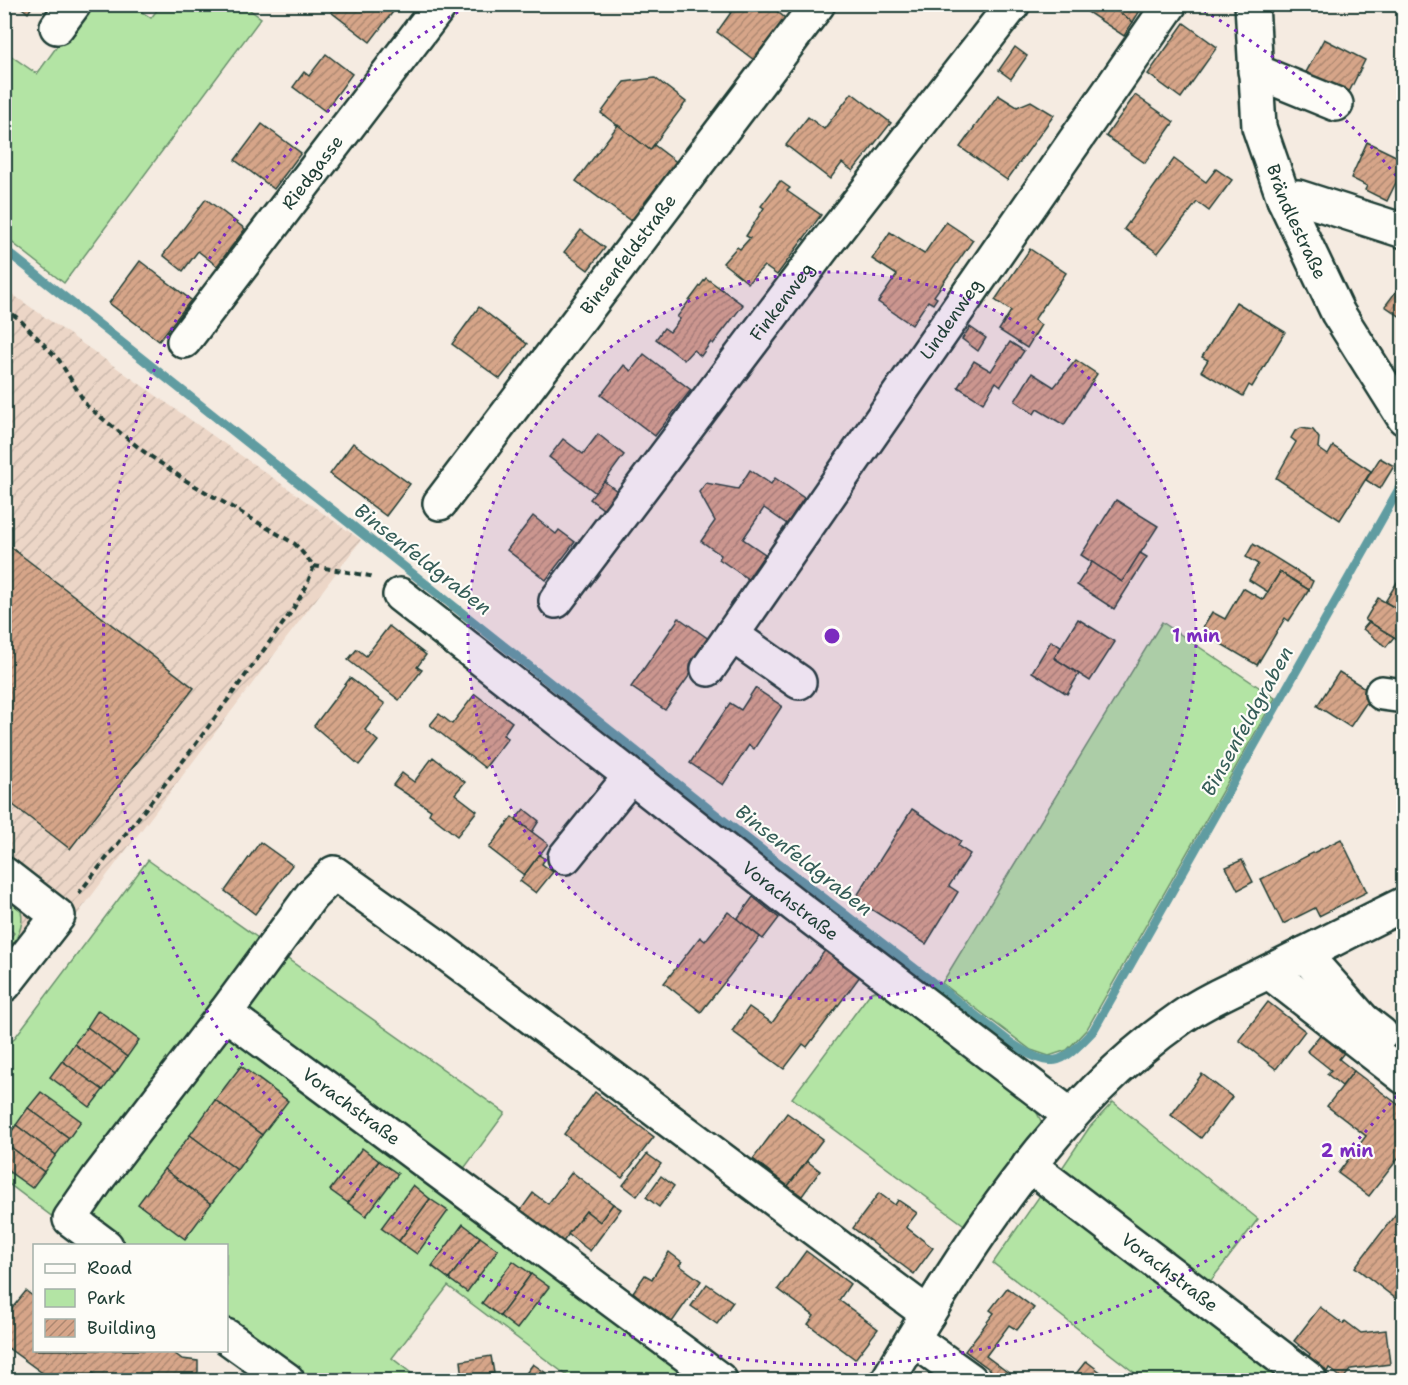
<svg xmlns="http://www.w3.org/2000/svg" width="1408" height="1385" viewBox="0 0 1408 1385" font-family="'Shantell Sans',sans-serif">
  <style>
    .industrial { fill: url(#industrial-furrows) }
    .green { fill: #b3e4a4; stroke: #69906c; stroke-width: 1.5 }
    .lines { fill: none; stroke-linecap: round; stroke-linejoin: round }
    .stream { stroke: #619ca1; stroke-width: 9 }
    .building { fill: url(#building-hatch); stroke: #1f3d34; stroke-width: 1.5 }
    .minor-casing { stroke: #1f3d34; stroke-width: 38 }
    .path { stroke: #1f3d34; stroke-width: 4; stroke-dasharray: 6 4.5; stroke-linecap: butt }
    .minor { stroke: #fdfcf7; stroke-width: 33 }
    .ring { fill: none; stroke: #7b2cbf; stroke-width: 3; stroke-dasharray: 3 6 }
    .labels { text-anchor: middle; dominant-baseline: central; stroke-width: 4.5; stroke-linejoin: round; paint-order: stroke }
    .street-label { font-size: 18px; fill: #1f3d34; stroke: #fdfcf7 }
    .water-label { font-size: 20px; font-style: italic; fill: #355d58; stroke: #fdfcf7 }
    .centre { fill: #7b2cbf; stroke: #fdfcf7; stroke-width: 3 }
    .ring-label { font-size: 18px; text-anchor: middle; font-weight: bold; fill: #7b2cbf; stroke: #fdfcf7; stroke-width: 4.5; stroke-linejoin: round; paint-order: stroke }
  </style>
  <defs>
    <pattern id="industrial-furrows" width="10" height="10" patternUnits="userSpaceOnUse" patternTransform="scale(1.5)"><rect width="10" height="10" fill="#ecd6c7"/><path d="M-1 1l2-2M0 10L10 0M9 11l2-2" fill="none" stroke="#cab9ac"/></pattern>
    <pattern id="building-hatch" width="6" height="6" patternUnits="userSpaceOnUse" patternTransform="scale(1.5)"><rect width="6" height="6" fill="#d6a589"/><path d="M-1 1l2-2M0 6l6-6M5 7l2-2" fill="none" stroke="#ad8871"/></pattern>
  </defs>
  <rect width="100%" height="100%" fill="#f5ebe1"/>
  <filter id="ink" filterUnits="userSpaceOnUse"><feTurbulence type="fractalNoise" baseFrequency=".0167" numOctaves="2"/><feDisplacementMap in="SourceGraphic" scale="12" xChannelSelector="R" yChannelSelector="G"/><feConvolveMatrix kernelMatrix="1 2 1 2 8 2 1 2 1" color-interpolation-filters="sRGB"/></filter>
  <g filter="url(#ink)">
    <path class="industrial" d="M 5,289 L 361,540 L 5,1010 Z"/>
    <g class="green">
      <path d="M 87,5 L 131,5 L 151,18 L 161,5 L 243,5 L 261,18 L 64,283 L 5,237 L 4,51 L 37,74 Z"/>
      <path d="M 1162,622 L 1275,698 L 1087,1029 L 1067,1050 L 1049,1056 L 1031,1050 L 942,983 Z"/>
      <path d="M 148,860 L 505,1113 L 451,1186 L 700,1380 L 573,1380 L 448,1286 L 392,1358 L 420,1380 L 270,1380 L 227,1348 L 226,1246 L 90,1245 L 5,1181 L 4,1052 Z"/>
      <path d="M 5,884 C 29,911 26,928 5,956 L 4,945 L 14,933 L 5,925 Z"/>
      <path d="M 884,989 L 1034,1107 L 1041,1121 L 1040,1131 L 967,1227 L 792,1098 L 871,992 Z"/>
      <path d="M 1113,1102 L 1258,1219 L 1206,1287 L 1058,1174 L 1089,1128 Z"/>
      <path d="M 1043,1191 L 1288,1380 L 1144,1380 L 993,1263 Z"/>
    </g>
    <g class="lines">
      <path class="stream" d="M 4,249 L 714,813 L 1011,1043 C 1052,1070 1060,1066 1093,1031 L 1404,480"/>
    </g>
    <g class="building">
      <path d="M 17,4 L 34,4 L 28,13 Z"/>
      <path d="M 337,4 L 399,4 L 370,42 L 331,12 Z"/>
      <path d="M 737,4 L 768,4 L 785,18 L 754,60 L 717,32 Z"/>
      <path d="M 1081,4 L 1107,4 L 1133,22 L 1124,36 L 1080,7 Z"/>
      <path d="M 1107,4 L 1144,4 L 1133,22 Z"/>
      <path d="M 1184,23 L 1217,47 L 1181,98 L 1148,74 Z"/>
      <path d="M 1324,39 L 1365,60 L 1346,98 L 1304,76 Z"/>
      <path d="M 1015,47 L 1027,56 L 1011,79 L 999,70 Z"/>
      <path d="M 326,54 L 352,74 L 325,111 L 293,87 L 304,72 L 309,76 Z"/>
      <path d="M 655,78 L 686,102 L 650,150 L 601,113 L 624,82 Z"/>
      <path d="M 852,93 L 891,123 L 853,171 L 842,163 L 830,179 L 786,145 L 808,117 L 824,129 Z"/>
      <path d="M 998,95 L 1017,107 L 1031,101 L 1054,115 L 1007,180 L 960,147 Z"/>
      <path d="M 1135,95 L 1174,122 L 1145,163 L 1106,136 Z"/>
      <path d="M 262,124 L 301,153 L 274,189 L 235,160 Z"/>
      <path d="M 618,125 L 650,150 L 654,145 L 683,167 L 639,227 L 576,181 Z"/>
      <path d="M 1367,142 L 1404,160 L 1404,166 L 1387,201 L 1365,190 L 1367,186 L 1351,178 Z"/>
      <path d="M 1174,159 L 1206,182 L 1216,169 L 1232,180 L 1209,211 L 1197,202 L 1158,253 L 1124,229 Z"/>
      <path d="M 780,181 L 790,188 L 787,191 L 821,215 L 777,275 L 764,266 L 748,283 L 723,263 L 737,247 L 740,249 L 750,238 L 746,236 L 764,208 L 761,206 Z"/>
      <path d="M 206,199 L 245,229 L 217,266 L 198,251 L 183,271 L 163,255 Z"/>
      <path d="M 946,222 L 973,240 L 934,296 L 937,298 L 933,304 L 928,301 L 912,325 L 878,302 L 897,275 L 872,259 L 890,232 L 924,254 Z"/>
      <path d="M 581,230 L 605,248 L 588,270 L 564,252 Z"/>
      <path d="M 1030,249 L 1066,273 L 1034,320 L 1041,325 L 1027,348 L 999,330 L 1011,311 L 995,300 Z"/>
      <path d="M 140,261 L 191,300 L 159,341 L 109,303 Z"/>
      <path d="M 706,278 L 743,305 L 713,344 L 711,342 L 701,356 L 693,350 L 684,360 L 656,339 L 664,328 L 670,332 L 680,319 L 677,317 Z"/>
      <path d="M 1404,281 L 1404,319 L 1385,306 Z"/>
      <path d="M 1236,302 L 1285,332 L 1252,387 L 1249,385 L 1243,396 L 1201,371 L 1208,360 L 1202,357 Z"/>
      <path d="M 479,307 L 527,344 L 500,379 L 452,344 Z"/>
      <path d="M 970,327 L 986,338 L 978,351 L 962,339 Z"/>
      <path d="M 1010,342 L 1024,351 L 1001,386 L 996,382 L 983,403 L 958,387 L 974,361 L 991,371 Z"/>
      <path d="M 644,354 L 691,390 L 655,436 L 601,395 L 624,365 L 631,371 Z"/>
      <path d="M 1076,360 L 1097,374 L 1064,425 L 1037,409 L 1034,414 L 1015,401 L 1032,373 L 1054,387 Z"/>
      <path d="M 1301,428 L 1313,430 L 1319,438 L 1318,448 L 1328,455 L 1333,446 L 1371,471 L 1340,520 L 1276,478 L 1296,442 L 1291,438 L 1295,431 Z"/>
      <path d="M 598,434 L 624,455 L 596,493 L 549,457 L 563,439 L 583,454 Z"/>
      <path d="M 353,443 L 410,484 L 386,516 L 330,474 Z"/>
      <path d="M 1380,458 L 1394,466 L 1380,489 L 1366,480 Z"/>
      <path d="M 750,470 L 771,484 L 775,478 L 804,498 L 787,524 L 764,508 L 743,539 L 765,554 L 748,579 L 719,559 L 721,555 L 701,541 L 715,521 L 699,492 L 706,483 L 738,489 Z"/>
      <path d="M 604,481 L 622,495 L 608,513 L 590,499 Z"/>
      <path d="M 1116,500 L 1158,526 L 1122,582 L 1081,555 Z"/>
      <path d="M 533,516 L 556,534 L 559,530 L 575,542 L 546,580 L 507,550 Z"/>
      <path d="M 4,542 L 194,688 L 70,849 L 4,798 Z"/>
      <path d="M 1253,544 L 1313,581 L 1309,590 L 1280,572 L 1268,592 L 1249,580 L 1258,564 L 1246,557 Z"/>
      <path d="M 1140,553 L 1147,557 L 1114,609 L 1077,585 L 1092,562 L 1122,582 Z"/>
      <path d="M 1404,571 L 1404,613 L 1385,602 Z"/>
      <path d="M 1280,572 L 1309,590 L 1289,621 L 1285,618 L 1257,665 L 1211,638 L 1213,633 L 1203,627 L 1212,612 L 1225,619 L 1243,588 L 1263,600 Z"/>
      <path d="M 1378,598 L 1404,613 L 1404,643 L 1365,620 Z"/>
      <path d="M 679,618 L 713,642 L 665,710 L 631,687 Z"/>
      <path d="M 1078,619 L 1115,642 L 1090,681 L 1054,658 Z"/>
      <path d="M 1369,622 L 1394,637 L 1386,647 L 1363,629 Z"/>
      <path d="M 389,626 L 426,655 L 417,667 L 422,670 L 399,700 L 348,660 L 357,649 L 366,656 Z"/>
      <path d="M 1051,641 L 1061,647 L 1054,658 L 1079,674 L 1067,694 L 1032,672 Z"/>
      <path d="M 1339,672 L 1373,693 L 1350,727 L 1317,706 Z"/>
      <path d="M 350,678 L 385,704 L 365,730 L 378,741 L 359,765 L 314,726 Z"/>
      <path d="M 755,688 L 782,706 L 754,749 L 749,745 L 723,785 L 690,763 L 730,703 L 741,710 Z"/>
      <path d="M 475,694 L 512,722 L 503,735 L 508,738 L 485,768 L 430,725 L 439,714 L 452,724 Z"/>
      <path d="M 433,757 L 465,782 L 455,794 L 477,811 L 457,836 L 429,814 L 431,810 L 393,785 L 402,773 L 414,782 Z"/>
      <path d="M 524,809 L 539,821 L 532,832 L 516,819 Z"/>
      <path d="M 912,809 L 961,841 L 958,846 L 970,854 L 949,886 L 958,892 L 926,944 L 855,899 Z"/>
      <path d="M 512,817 L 548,844 L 524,875 L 489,848 Z"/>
      <path d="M 1341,839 L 1367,892 L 1319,916 L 1315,908 L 1283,924 L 1261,879 Z"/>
      <path d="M 260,842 L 292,865 L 255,914 L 225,891 Z"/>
      <path d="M 539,855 L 545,859 L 542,864 L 553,872 L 536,893 L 520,881 Z"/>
      <path d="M 1242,860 L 1253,882 L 1238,890 L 1226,867 Z"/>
      <path d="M 753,897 L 779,918 L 763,939 L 737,919 Z"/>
      <path d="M 728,912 L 760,937 L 701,1012 L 664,983 L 700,937 L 705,941 Z"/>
      <path d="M 826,949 L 861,975 L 807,1047 L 803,1044 L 784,1069 L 732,1031 L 749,1007 L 772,1023 Z"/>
      <path d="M 1268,1002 L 1305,1031 L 1276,1069 L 1239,1040 Z"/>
      <path d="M 98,1010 L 139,1040 L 127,1057 L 87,1027 Z"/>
      <path d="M 87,1027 L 127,1057 L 115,1074 L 74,1044 Z"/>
      <path d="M 1324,1030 L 1348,1048 L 1339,1059 L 1354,1071 L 1342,1086 L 1327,1074 L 1331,1070 L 1307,1051 Z"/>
      <path d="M 74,1044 L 115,1074 L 103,1090 L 62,1061 Z"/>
      <path d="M 62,1061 L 103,1090 L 90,1107 L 50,1077 Z"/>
      <path d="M 241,1066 L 288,1101 L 262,1135 L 215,1100 Z"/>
      <path d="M 1354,1071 L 1404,1109 L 1404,1151 L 1369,1196 L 1338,1173 L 1366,1136 L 1327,1106 Z"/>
      <path d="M 1202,1074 L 1232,1097 L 1201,1138 L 1171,1115 Z"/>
      <path d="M 41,1092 L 81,1121 L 69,1138 L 28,1108 Z"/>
      <path d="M 595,1092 L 654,1137 L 622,1178 L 564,1134 Z"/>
      <path d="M 215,1100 L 262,1135 L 237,1170 L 190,1135 Z"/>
      <path d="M 28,1108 L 69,1138 L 56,1155 L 16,1125 Z"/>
      <path d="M 787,1113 L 823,1139 L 788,1186 L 753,1159 Z"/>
      <path d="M 16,1125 L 56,1155 L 44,1172 L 4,1142 Z"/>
      <path d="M 190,1135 L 237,1170 L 211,1204 L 164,1169 Z"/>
      <path d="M 4,1142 L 44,1172 L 32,1188 L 4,1168 Z"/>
      <path d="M 362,1148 L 379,1161 L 348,1203 L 330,1190 Z"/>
      <path d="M 647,1154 L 661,1164 L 637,1196 L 623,1185 Z"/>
      <path d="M 379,1161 L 398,1174 L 366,1216 L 348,1203 Z"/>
      <path d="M 807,1161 L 820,1171 L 802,1196 L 788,1186 Z"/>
      <path d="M 164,1169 L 211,1204 L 185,1239 L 138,1204 Z"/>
      <path d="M 572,1172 L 613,1204 L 600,1222 L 586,1211 L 562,1243 L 520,1211 L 533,1193 L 548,1204 Z"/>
      <path d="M 661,1176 L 674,1186 L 659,1207 L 646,1197 Z"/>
      <path d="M 413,1185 L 430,1199 L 399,1241 L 381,1228 Z"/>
      <path d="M 879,1193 L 895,1205 L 898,1200 L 917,1213 L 906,1227 L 933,1248 L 914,1274 L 853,1228 Z"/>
      <path d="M 430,1199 L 448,1211 L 417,1254 L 399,1241 Z"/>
      <path d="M 613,1204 L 621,1209 L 590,1251 L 568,1234 L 586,1211 L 600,1222 Z"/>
      <path d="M 1398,1211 L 1404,1215 L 1404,1305 L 1355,1267 Z"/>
      <path d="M 463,1224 L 480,1237 L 449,1279 L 432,1266 Z"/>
      <path d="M 480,1237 L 498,1250 L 467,1292 L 449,1279 Z"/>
      <path d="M 806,1251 L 850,1284 L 839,1300 L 878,1329 L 855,1359 L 808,1324 L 814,1316 L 778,1289 Z"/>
      <path d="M 669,1252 L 682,1262 L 679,1265 L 701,1281 L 670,1325 L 637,1301 L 639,1297 L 633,1292 L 645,1275 L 652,1279 Z"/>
      <path d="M 513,1261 L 531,1274 L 500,1316 L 482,1303 Z"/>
      <path d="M 531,1274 L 549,1287 L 517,1329 L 500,1316 Z"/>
      <path d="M 707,1284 L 733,1302 L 717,1324 L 691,1306 Z"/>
      <path d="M 1007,1288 L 1034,1308 L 1017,1330 L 1009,1325 L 986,1356 L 1018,1380 L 1004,1380 L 965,1351 L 994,1313 L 990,1310 Z"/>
      <path d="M 26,1291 L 34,1297 L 34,1350 L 170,1350 L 182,1359 L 198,1361 L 198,1372 L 190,1380 L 103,1380 L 93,1373 L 87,1380 L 52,1380 L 4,1345 L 4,1318 Z"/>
      <path d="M 1320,1307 L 1343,1324 L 1345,1321 L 1361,1333 L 1386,1330 L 1390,1364 L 1351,1369 L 1343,1379 L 1329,1368 L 1327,1372 L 1308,1357 L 1310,1354 L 1294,1341 Z"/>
      <path d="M 491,1356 L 494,1373 L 463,1378 L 461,1361 Z"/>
      <path d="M 1086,1361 L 1111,1380 L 1071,1380 Z"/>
      <path d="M 533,1364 L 556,1380 L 521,1380 Z"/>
    </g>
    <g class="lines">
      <defs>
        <g id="minor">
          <path id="s1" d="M 1252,4 L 1259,127 L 1284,199 L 1338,313 L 1404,418"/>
          <path d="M 57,27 L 74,4"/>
          <path d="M 1255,71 L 1336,104"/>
          <path d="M 1284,199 L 1298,197 L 1404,231"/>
          <path id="s2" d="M 184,341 L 441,4"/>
          <path id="s3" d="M 440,503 L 818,4"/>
          <path id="s4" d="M 400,595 L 796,906 L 1070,1115"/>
          <path id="s5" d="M 556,601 L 821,250 L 1013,4"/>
          <path d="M 732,635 L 799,682"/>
          <path id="s6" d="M 708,669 L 1170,4"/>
          <path d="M 1382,693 L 1404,696"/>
          <path d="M 565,857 L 630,777"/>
          <path d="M 4,874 L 58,916 L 4,985"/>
          <path d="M 1304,954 L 1363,1020 L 1381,1034"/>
          <path d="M 1269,972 L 1404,1077"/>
          <path d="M 225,1013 L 311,896 L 334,873 L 435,945 L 928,1314"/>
          <path id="s7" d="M 1029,1165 L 1310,1380"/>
          <path id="s8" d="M 106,1246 L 70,1219 L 99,1177 L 225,1013 L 720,1380"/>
          <path d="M 226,1336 L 287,1380"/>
          <path d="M 913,1339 L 970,1380"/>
          <path d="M 888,1380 C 967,1247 1053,1107 1182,1017 C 1209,998 1240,986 1270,971 C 1315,949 1359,926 1404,904"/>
        </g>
      </defs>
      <use href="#minor" class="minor-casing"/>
      <g class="path">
        <path d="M 4,308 L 19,319 L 59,360 L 87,406 L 143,451 L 185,480 L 295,544 L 314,566 L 306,587 L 292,611 L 190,752 L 79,893"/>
        <path d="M 314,566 L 375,577"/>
      </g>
      <use href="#minor" class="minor"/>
    </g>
  </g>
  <circle cx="832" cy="636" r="364" fill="#7b2cbf" fill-opacity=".12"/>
  <g class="ring">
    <circle cx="832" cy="636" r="364"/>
    <path d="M1402 1089A728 728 0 1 1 468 6M1196 6A728 728 0 0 1 1402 183"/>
  </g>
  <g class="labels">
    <g class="street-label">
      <text stroke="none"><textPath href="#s2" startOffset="212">Riedgasse</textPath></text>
      <text stroke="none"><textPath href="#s1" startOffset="225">Brändlestraße</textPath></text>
      <text stroke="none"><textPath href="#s3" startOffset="312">Binsenfeldstraße</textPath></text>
      <text stroke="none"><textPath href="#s5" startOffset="375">Finkenweg</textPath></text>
      <text stroke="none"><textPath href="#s6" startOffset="426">Lindenweg</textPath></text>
      <text stroke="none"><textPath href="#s4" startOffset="496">Vorachstraße</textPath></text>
      <text stroke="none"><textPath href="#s8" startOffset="460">Vorachstraße</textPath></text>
      <text stroke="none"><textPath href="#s7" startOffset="177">Vorachstraße</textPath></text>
    </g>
    <g class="water-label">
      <text transform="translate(423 559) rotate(38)">Binsenfeldgraben</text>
      <text transform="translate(1247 721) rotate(-61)">Binsenfeldgraben</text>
      <text transform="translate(804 860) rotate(38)">Binsenfeldgraben</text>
    </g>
  </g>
  <circle cx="832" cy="636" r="9" class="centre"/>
  <g class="ring-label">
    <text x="1196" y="642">1 min</text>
    <text x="1347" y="1157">2 min</text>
  </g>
  <rect width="1408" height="1385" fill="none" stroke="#fdfcf7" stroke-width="24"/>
  <rect x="12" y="12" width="1384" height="1361" fill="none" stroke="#1f3d34" stroke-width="2" filter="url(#ink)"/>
  <rect x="33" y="1244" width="195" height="108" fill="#fdfcf7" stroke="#a4b0a9" stroke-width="1.5"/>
  <rect x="45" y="1264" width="30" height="9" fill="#fdfcf7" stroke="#a4b0a9" stroke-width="1.5"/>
  <text x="87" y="1274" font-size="18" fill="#1f3d34">Road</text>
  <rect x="45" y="1289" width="30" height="18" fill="#b3e4a4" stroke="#a4b0a9" stroke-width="1.5"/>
  <text x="87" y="1304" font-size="18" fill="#1f3d34">Park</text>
  <rect x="45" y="1319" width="30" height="18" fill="url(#building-hatch)" stroke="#a4b0a9" stroke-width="1.5"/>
  <text x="87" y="1334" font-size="18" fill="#1f3d34">Building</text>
</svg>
